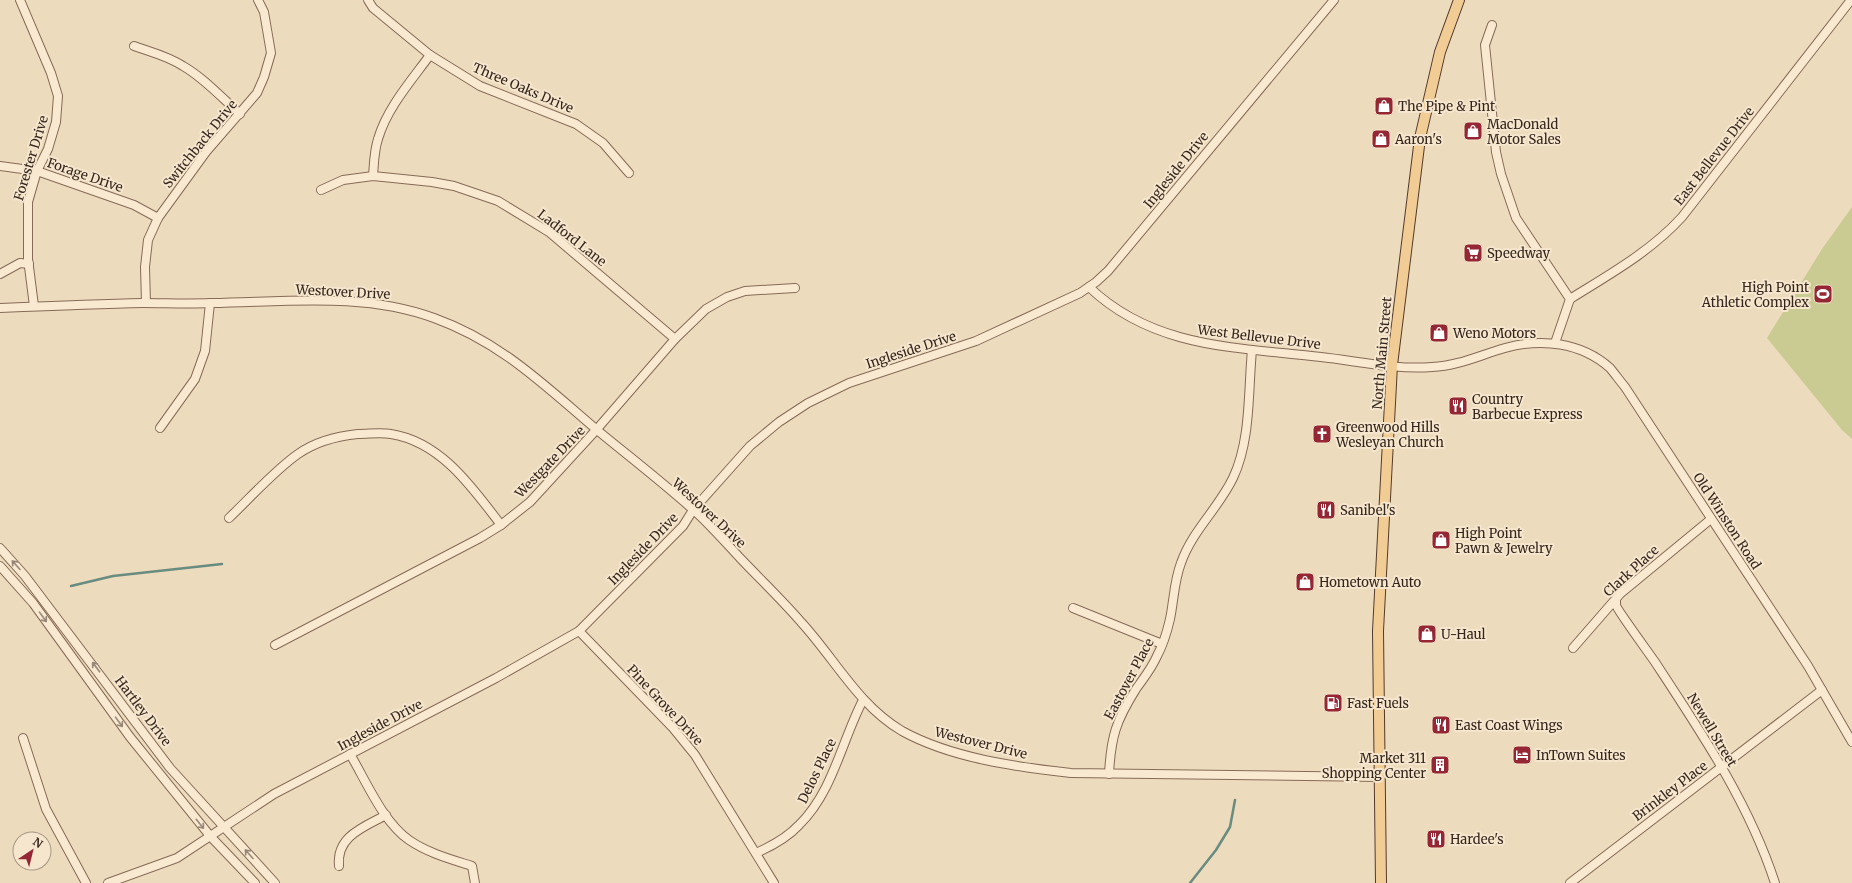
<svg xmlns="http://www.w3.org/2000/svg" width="1852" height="883" viewBox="0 0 1852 883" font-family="Merriweather,serif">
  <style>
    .grass { fill: #cacb92 }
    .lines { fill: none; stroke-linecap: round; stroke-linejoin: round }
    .stream { stroke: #698c80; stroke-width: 2.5 }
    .minor-casing { stroke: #856b57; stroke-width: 10 }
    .major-casing { stroke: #533a2c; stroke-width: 12 }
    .minor { stroke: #f9e9d1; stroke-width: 8 }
    .major { stroke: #f2cc95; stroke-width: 10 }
    .oneway { stroke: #978776 }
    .labels { text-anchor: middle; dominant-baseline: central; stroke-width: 4; stroke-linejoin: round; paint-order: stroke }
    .street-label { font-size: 13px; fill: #35251c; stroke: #f5e6cd }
    .poi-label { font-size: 13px; fill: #35251c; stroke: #f5e6cd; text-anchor: start }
  </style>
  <rect width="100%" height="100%" fill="#eddbbe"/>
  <path class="grass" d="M 1852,207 L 1852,439 L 1842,430 L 1767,338 L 1822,249 Z"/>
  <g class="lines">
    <g class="stream">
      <path d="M 71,586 L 113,576 L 222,564"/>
      <path d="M 1190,883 L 1216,850 L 1230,827 L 1235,800"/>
    </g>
    <defs>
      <g id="minor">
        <path d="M 20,0 L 51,73 L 58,96 L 56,122 L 48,149 L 37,171 L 28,202 L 28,259 L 34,306"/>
        <path d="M 368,0 L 373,8 L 430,55 L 480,86 L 576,124 L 603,143 L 629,173"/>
        <path d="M 1492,25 L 1485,45 L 1496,152 L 1501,174 L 1516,218 L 1570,299 L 1555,343"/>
        <path d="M 134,46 C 151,52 168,56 183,66 C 204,78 222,98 240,114"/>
        <path d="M 0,166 L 37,171 L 134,205 L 158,218"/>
        <path d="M 373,176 C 374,164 374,151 378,139 C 387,108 411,81 430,55"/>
        <path d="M 321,190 L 343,180 L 373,176 L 432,182 L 454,186 L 498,201 L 549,232 L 675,339"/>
        <path d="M 0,274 L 20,263 L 29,264"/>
        <path d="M 1089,287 C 1154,349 1237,347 1321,357 C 1357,361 1396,370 1432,367 C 1458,366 1480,355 1505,348 C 1541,338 1581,342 1610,368 C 1615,374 1620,381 1625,387 L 1808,666 L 1852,742"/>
        <path d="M 1570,299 C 1610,274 1650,252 1682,217 L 1851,0"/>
        <path d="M 146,303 L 145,267 L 148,240 L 158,218 L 206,152 L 257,93 L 264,77 L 271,53 L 264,12 L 258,0"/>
        <path d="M 0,308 C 48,306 96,304 143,303 C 166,303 189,304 212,303 C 286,302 364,292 434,318 C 501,342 544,385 597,430 C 631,458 666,485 698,514 C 713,528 727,544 741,559 C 761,580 782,600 801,622 C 835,659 858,705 902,731 C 951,758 1016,767 1071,773 L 1379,777"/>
        <path d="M 160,428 L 195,379 L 205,351 L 210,303"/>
        <path d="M 229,518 C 250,498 275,470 298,454 C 315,442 338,436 358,434 C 369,434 381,432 391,434 C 441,442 472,487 501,525"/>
        <path d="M 0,548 L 25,576 L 170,768 L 275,883"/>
        <path d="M 0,566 L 33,603 L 130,737 L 211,837 L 255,883"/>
        <path d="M 1616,599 C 1616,601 1616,603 1616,605 C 1617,610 1649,653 1655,662 C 1701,732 1749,803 1775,883"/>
        <path d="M 1073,608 L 1162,644"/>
        <path d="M 579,631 L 673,728 L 695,755 L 774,883"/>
        <path d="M 275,645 L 480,538 L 501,525 L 530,502 L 597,429 L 675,339 L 706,309 L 727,297 L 745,291 L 795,288"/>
        <path d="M 1573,648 L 1620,594 L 1711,519"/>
        <path d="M 23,738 L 46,809 L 86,883"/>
        <path d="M 350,754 C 366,781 383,822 409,840 C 428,853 450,859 472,866 L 475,883"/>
        <path d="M 1109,774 C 1111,736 1116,721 1136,689 C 1143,679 1152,668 1157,656 C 1163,645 1167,632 1170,619 C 1174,600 1174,581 1181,563 C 1192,531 1218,509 1233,478 C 1251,440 1248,392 1252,350"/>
        <path d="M 756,853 C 772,846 787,838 799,825 C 833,792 842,740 863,700"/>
        <path d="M 339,866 C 336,836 364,827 386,815"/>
        <path d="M 108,883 L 177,858 L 274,794 L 496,678 L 579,631 L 683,526 L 693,510 L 750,446 L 779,422 L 808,403 L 849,383 L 976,341 L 1080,293 L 1096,282 L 1108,271 L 1334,0"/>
        <path d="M 1570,883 L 1822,690"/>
      </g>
      <path id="major" d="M 1381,883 L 1378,631 L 1392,365 L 1420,138 L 1440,52 L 1459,0"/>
    </defs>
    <use href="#minor" class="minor-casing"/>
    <use href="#major" class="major-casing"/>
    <use href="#minor" class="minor"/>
    <use href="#major" class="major"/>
  </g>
  <defs><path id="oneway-shaft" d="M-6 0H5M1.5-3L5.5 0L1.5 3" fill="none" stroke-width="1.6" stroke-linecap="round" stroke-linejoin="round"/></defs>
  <g class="oneway">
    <use href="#oneway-shaft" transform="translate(16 565) rotate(-132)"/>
    <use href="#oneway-shaft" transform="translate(43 617) rotate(54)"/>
    <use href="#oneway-shaft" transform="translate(96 667) rotate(-127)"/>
    <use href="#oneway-shaft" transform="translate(119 722) rotate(54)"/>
    <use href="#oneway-shaft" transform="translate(200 824) rotate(51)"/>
    <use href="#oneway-shaft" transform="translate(249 854) rotate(-132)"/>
  </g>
  <defs>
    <symbol id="shop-square" viewBox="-11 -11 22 22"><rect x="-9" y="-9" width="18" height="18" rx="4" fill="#942733" stroke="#f5e6cd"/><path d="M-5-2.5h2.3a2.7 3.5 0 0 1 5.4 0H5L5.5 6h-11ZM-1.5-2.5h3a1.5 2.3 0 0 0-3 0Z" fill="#fff"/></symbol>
    <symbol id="supermarket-square" viewBox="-11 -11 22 22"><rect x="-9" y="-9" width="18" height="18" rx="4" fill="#942733" stroke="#f5e6cd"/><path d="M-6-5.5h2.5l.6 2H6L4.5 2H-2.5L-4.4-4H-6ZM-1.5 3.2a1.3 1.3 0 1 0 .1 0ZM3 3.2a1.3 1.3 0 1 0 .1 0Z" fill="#fff"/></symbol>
    <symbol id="stadium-square" viewBox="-11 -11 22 22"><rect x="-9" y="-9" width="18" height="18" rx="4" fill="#942733" stroke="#f5e6cd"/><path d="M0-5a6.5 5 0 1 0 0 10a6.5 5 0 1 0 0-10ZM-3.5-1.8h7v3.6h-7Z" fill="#fff"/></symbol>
    <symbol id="restaurant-square" viewBox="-11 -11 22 22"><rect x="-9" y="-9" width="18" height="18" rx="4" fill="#942733" stroke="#f5e6cd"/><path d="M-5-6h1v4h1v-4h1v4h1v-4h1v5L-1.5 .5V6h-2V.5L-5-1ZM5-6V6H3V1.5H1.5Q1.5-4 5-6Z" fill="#fff"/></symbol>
    <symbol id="church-square" viewBox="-11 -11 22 22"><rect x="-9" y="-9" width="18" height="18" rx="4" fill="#942733" stroke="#f5e6cd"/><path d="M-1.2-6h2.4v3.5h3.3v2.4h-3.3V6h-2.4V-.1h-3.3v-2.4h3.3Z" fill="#fff"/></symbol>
    <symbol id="fuel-square" viewBox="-11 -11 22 22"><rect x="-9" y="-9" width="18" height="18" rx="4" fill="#942733" stroke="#f5e6cd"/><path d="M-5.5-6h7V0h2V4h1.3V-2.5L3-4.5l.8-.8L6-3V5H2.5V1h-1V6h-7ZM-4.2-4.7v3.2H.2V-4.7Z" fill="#fff"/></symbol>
    <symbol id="hotel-square" viewBox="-11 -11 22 22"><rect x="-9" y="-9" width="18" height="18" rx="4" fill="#942733" stroke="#f5e6cd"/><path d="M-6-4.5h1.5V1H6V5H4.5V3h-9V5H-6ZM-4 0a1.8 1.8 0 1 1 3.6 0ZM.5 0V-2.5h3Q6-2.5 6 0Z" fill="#fff"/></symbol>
    <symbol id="building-square" viewBox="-11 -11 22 22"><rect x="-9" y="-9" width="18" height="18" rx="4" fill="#942733" stroke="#f5e6cd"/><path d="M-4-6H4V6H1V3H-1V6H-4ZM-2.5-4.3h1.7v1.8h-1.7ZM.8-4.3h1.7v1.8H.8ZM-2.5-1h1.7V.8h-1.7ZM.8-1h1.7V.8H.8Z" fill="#fff"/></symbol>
  </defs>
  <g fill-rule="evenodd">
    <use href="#shop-square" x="1373" y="95" width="22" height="22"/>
    <use href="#shop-square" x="1462" y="120" width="22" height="22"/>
    <use href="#shop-square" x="1370" y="128" width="22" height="22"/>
    <use href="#supermarket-square" x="1462" y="242" width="22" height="22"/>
    <use href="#stadium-square" x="1812" y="283" width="22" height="22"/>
    <use href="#shop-square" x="1428" y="322" width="22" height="22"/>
    <use href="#restaurant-square" x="1447" y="395" width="22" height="22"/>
    <use href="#church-square" x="1311" y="423" width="22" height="22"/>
    <use href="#restaurant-square" x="1315" y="499" width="22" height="22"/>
    <use href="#shop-square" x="1430" y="529" width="22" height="22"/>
    <use href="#shop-square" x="1294" y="571" width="22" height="22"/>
    <use href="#shop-square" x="1416" y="623" width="22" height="22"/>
    <use href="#fuel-square" x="1322" y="692" width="22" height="22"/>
    <use href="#restaurant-square" x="1430" y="714" width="22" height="22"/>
    <use href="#hotel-square" x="1511" y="744" width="22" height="22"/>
    <use href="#building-square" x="1429" y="754" width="22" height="22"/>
    <use href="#restaurant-square" x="1425" y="828" width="22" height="22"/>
  </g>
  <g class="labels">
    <g class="street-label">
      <text transform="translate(523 88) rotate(23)">Three Oaks Drive</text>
      <text transform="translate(200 144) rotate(-51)">Switchback Drive</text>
      <text transform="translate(1714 156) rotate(-52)">East Bellevue Drive</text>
      <text transform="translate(31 158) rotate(-73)">Forester Drive</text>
      <text transform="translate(1176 170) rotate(-51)">Ingleside Drive</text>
      <text transform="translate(85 175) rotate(19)">Forage Drive</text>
      <text transform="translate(572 238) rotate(38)">Ladford Lane</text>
      <text transform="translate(343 292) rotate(3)">Westover Drive</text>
      <text transform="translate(1259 337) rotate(7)">West Bellevue Drive</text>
      <text transform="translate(911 350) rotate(-18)">Ingleside Drive</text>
      <text transform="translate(1382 353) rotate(-85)">North Main Street</text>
      <text transform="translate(550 462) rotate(-46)">Westgate Drive</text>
      <text transform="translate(709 513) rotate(43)">Westover Drive</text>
      <text transform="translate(1727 521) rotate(57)">Old Winston Road</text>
      <text transform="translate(643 549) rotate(-46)">Ingleside Drive</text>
      <text transform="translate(1631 571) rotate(-42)">Clark Place</text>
      <text transform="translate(1129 679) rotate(-62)">Eastover Place</text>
      <text transform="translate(665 705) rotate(47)">Pine Grove Drive</text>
      <text transform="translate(143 711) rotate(53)">Hartley Drive</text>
      <text transform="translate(380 725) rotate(-28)">Ingleside Drive</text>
      <text transform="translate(1712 730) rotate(59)">Newell Street</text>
      <text transform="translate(981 743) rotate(14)">Westover Drive</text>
      <text transform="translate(817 771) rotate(-64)">Delos Place</text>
      <text transform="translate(1670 791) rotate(-37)">Brinkley Place</text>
    </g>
    <g class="poi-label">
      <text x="1398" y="106">The Pipe &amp; Pint</text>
      <text x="1487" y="124">MacDonald<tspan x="1487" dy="15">Motor Sales</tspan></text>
      <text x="1395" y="139">Aaron's</text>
      <text x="1487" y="253">Speedway</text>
      <text x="1809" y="287" text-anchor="end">High Point<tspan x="1809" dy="15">Athletic Complex</tspan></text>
      <text x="1453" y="333">Weno Motors</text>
      <text x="1472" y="399">Country<tspan x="1472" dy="15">Barbecue Express</tspan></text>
      <text x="1336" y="427">Greenwood Hills<tspan x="1336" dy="15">Wesleyan Church</tspan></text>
      <text x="1340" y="510">Sanibel's</text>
      <text x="1455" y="533">High Point<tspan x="1455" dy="15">Pawn &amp; Jewelry</tspan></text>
      <text x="1319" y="582">Hometown Auto</text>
      <text x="1441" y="634">U-Haul</text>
      <text x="1347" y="703">Fast Fuels</text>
      <text x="1455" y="725">East Coast Wings</text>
      <text x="1536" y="755">InTown Suites</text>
      <text x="1426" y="758" text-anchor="end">Market 311<tspan x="1426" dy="15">Shopping Center</tspan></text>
      <text x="1450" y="839">Hardee's</text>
    </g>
  </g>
  <g transform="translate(32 851) rotate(35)"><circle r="19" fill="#f5e6cd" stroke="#a89986"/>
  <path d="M0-3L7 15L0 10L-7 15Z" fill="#942733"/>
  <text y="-6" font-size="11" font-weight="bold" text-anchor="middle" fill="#35251c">N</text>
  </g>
</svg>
